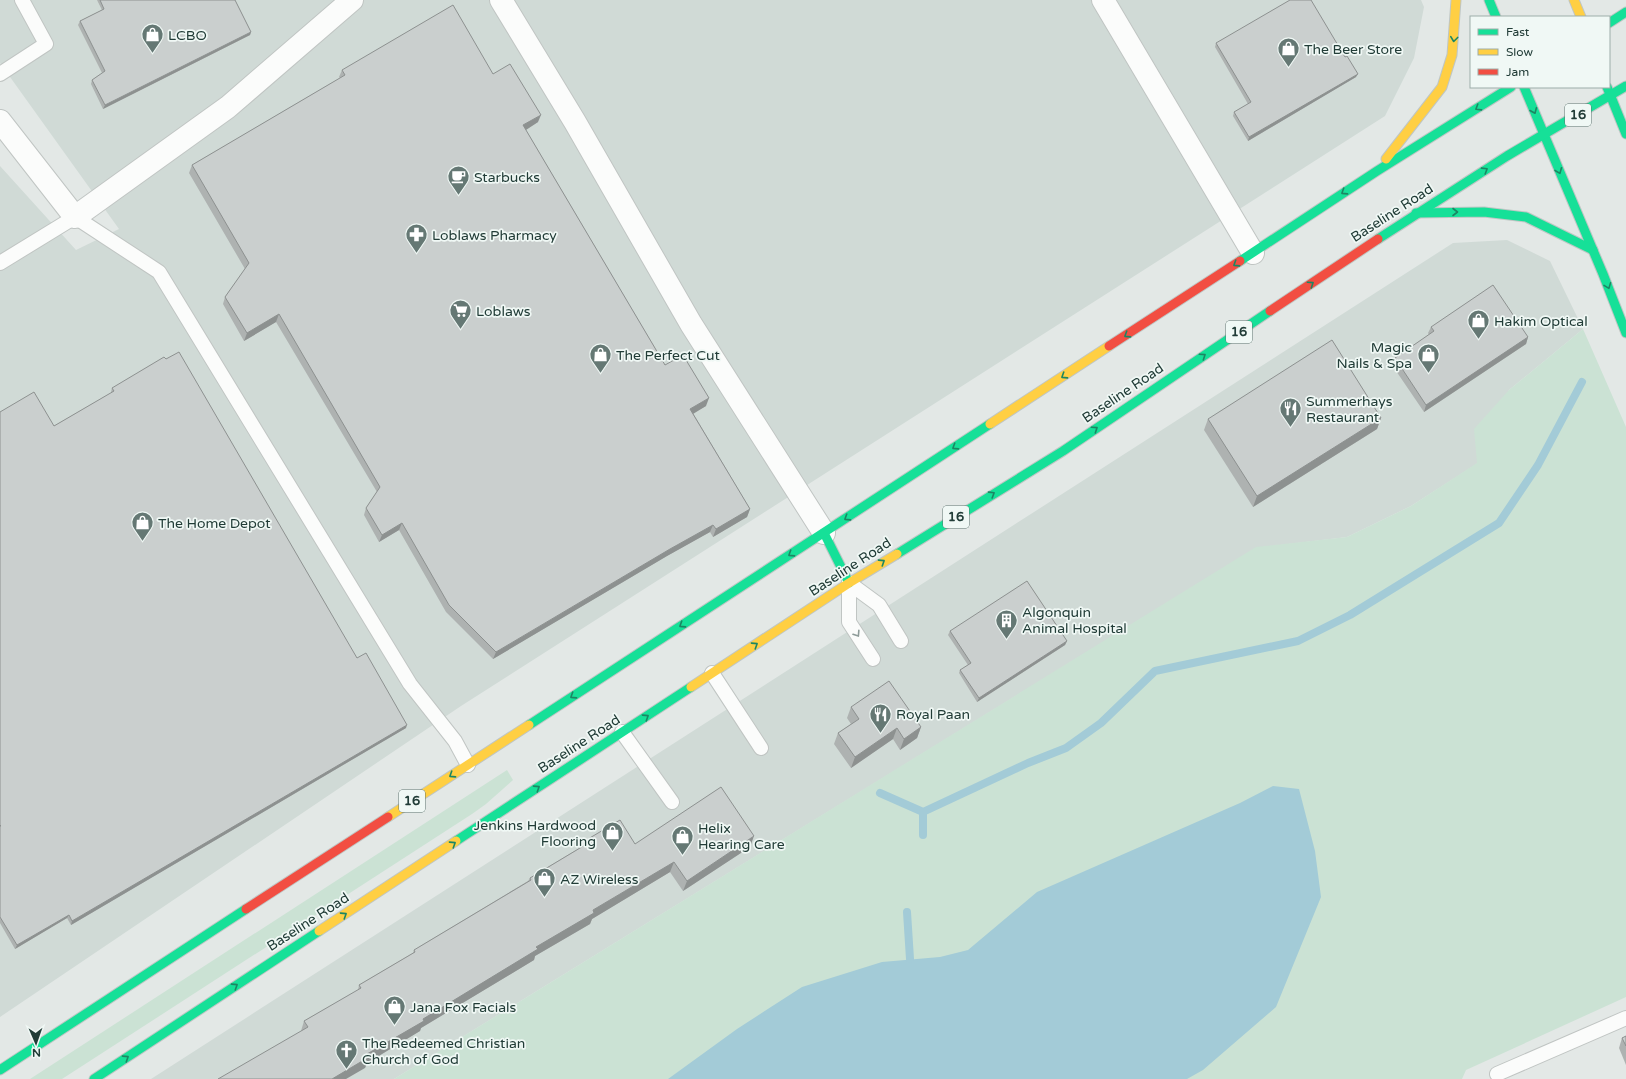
<svg xmlns="http://www.w3.org/2000/svg" width="1626" height="1079" viewBox="0 0 1626 1079" font-family="'Varela Round',sans-serif">
  <style>
    .built { fill: #d0dad6 }
    .green { fill: #cbe2d4 }
    .water { fill: #a3cbd7 }
    .lines { fill: none; stroke-linecap: round; stroke-linejoin: round }
    .stream { stroke: #a3cbd7; stroke-width: 8 }
    .lane-casing { stroke: #c0c5c3; stroke-width: 16 }
    .street-casing { stroke: #c0c5c3; stroke-width: 24 }
    .fast-casing { stroke: #bfc6c4; stroke-width: 11 }
    .slow-casing { stroke: #bfc6c4; stroke-width: 11 }
    .jam-casing { stroke: #bfc6c4; stroke-width: 11 }
    .lane { stroke: #fbfcfb; stroke-width: 14 }
    .street { stroke: #fbfcfb; stroke-width: 22 }
    .fast { stroke: #16e098; stroke-width: 9 }
    .slow { stroke: #ffcf43; stroke-width: 9 }
    .jam { stroke: #f24e42; stroke-width: 9 }
    .wall { fill: #aeb2b1 }
    .shaded-wall { fill: #8d9190 }
    .building { fill: #cacfce; stroke: #8d9190 }
    .oneway { stroke: #1c8663 }
    .oneway2 { stroke: #8e9c99 }
    .labels { text-anchor: middle; dominant-baseline: central; stroke-width: 3.5; stroke-linejoin: round; paint-order: stroke }
    .shield { fill: #f0f8f5; stroke: #5f7470; stroke-width: 1 }
    .shield-label { font-size: 13px; font-weight: bold; fill: #213c37 }
    .poi-label { font-size: 14px; fill: #213c37; stroke: #f0f8f5; text-anchor: start }
    .street-label { font-size: 14px; fill: #213c37; stroke: #f0f8f5 }
  </style>
  <rect width="100%" height="100%" fill="#e3e8e6"/>
  <g class="built">
    <path d="M 0,0 L 1421,0 L 1424,7 L 1414,58 L 1385,116 L 461,706 L 0,1017 L 0,166 L 76,250 L 119,229 L 0,63 Z"/>
    <path d="M 1507,240 L 1550,261 L 1583,329 L 1509,390 L 1478,463 L 1411,506 L 1347,537 L 1256,548 L 394,1079 L 151,1079 L 1453,243 Z"/>
  </g>
  <g class="green">
    <path d="M 1583,329 L 1626,427 L 1626,997 L 1466,1070 L 1462,1079 L 394,1079 L 1256,547 L 1347,537 L 1411,506 L 1477,463 L 1474,429 L 1509,390 Z"/>
    <path d="M 507,770 L 513,780 L 486,804 L 472,814 L 62,1079 L 30,1079 Z"/>
  </g>
  <path class="water" d="M 1273,786 L 1299,789 L 1315,851 L 1321,897 L 1276,1007 L 1203,1070 L 1187,1079 L 668,1079 L 737,1029 L 802,987 L 882,962 L 940,957 L 968,950 L 1037,892 L 1240,803 Z"/>
  <g class="lines">
    <g class="stream">
      <path d="M 880,793 L 923,812 L 1028,763 L 1066,748 L 1101,723 L 1155,671 L 1298,641 L 1350,615 L 1499,523 L 1538,465 L 1582,382"/>
      <path d="M 923,812 L 923,835"/>
      <path d="M 907,912 L 910,959"/>
    </g>
    <defs>
      <g id="lane">
        <path d="M 0,74 L 46,44 L 22,0"/>
        <path d="M 0,263 L 75,217 L 159,272 L 410,684 L 455,741 L 468,765"/>
        <path d="M 849,583 L 849,622 L 873,659"/>
        <path d="M 849,583 L 879,605 L 901,641"/>
        <path d="M 712,673 L 761,748"/>
        <path d="M 622,732 L 672,802"/>
        <path d="M 1497,1074 L 1626,1018"/>
      </g>
      <g id="street">
        <path d="M 501,0 L 575,122 L 691,324 L 824,533"/>
        <path d="M 1103,0 L 1253,253"/>
        <path d="M 0,121 L 75,217 L 228,107 L 352,0"/>
      </g>
      <g id="fast">
        <path d="M 1489,0 L 1496,17"/>
        <path d="M 1609,23 L 1626,12"/>
        <path d="M 1524,87 L 1603,274 L 1626,333"/>
        <path d="M 1607,87 L 1626,134"/>
        <path d="M 1416,213 L 1484,212 L 1526,217 L 1593,250"/>
        <path d="M 1378,239 L 1507,156 L 1626,86"/>
        <path d="M 1240,261 L 1377,171 L 1511,87"/>
        <path d="M 824,533 L 849,583"/>
        <path d="M 897,554 L 1063,451 L 1270,311"/>
        <path d="M 529,725 L 990,424"/>
        <path d="M 456,841 L 691,687"/>
        <path d="M 0,1070 L 246,909"/>
        <path d="M 94,1079 L 319,931"/>
      </g>
      <g id="slow">
        <path d="M 1574,0 L 1581,17"/>
        <path d="M 1386,159 L 1442,87 L 1452,55 L 1456,0"/>
        <path d="M 990,424 L 1109,346"/>
        <path d="M 691,687 L 849,583 L 897,554"/>
        <path d="M 388,817 L 529,725"/>
        <path d="M 319,931 L 456,841"/>
      </g>
      <g id="jam">
        <path d="M 1270,311 L 1378,239"/>
        <path d="M 1109,346 L 1240,261"/>
        <path d="M 246,909 L 388,817"/>
      </g>
    </defs>
    <use href="#lane" class="lane-casing"/>
    <use href="#street" class="street-casing"/>
    <use href="#fast" class="fast-casing"/>
    <use href="#slow" class="slow-casing"/>
    <use href="#jam" class="jam-casing"/>
    <use href="#lane" class="lane"/>
    <use href="#street" class="street"/>
    <use href="#fast" class="fast"/>
    <use href="#slow" class="slow"/>
    <use href="#jam" class="jam"/>
  </g>
  <g class="wall">
    <path d="M 97,0 L 235,0 L 251,32 L 250,35 L 103,109 L 91,84 L 92,80 L 102,73 L 78,25 L 80,21 L 102,10 Z"/>
    <path d="M 1216,43 L 1356,77 L 1248,141 L 1233,116 L 1234,112 L 1248,104 L 1215,47 Z"/>
    <path d="M 342,70 L 493,74 L 538,122 L 526,130 L 665,365 L 706,406 L 693,413 L 750,509 L 747,517 L 713,537 L 710,532 L 667,556 L 493,659 L 446,612 L 399,530 L 379,542 L 364,515 L 366,508 L 377,492 L 276,322 L 244,341 L 223,304 L 225,297 L 245,269 L 189,173 L 192,165 L 340,78 L 339,77 Z"/>
    <path d="M 1431,327 L 1528,337 L 1526,344 L 1424,412 L 1392,365 L 1395,358 L 1429,335 L 1428,333 Z"/>
    <path d="M 112,388 L 357,658 L 406,728 L 71,925 L 67,918 L 15,949 L 0,923 L 0,412 L 54,426 L 111,393 L 111,392 Z"/>
    <path d="M 1381,418 L 1377,429 L 1253,507 L 1204,430 L 1208,419 Z"/>
    <path d="M 950,631 L 1067,641 L 1065,645 L 977,702 L 959,673 L 960,670 L 968,665 L 948,635 Z"/>
    <path d="M 851,707 L 921,727 L 917,738 L 900,750 L 893,739 L 851,768 L 834,744 L 838,733 L 851,724 L 847,718 Z"/>
    <path d="M 588,839 L 635,844 L 750,847 L 683,891 L 670,872 L 592,919 L 590,924 L 535,956 L 534,960 L 421,1028 L 420,1031 L 367,1063 L 365,1068 L 301,1031 L 304,1021 L 358,990 L 359,985 L 413,953 L 414,950 L 528,881 L 530,878 L 586,844 Z"/>
    <path d="M 1626,1036 L 1626,1065 L 1619,1048 L 1622,1038 Z"/>
  </g>
  <g class="shaded-wall">
    <path d="M 251,32 L 250,35 L 103,109 L 105,105 Z"/>
    <path d="M 1358,74 L 1356,77 L 1248,141 L 1249,137 Z"/>
    <path d="M 541,115 L 538,122 L 521,133 L 523,125 Z"/>
    <path d="M 279,314 L 276,322 L 244,341 L 247,333 Z"/>
    <path d="M 1528,337 L 1526,344 L 1424,412 L 1426,405 Z"/>
    <path d="M 709,398 L 706,406 L 688,417 L 690,409 Z"/>
    <path d="M 1381,418 L 1377,429 L 1253,507 L 1257,496 Z"/>
    <path d="M 750,509 L 747,517 L 713,537 L 716,529 Z"/>
    <path d="M 402,523 L 399,530 L 379,542 L 382,535 Z"/>
    <path d="M 713,525 L 710,532 L 667,556 L 493,659 L 496,652 L 670,549 Z"/>
    <path d="M 1067,641 L 1065,645 L 977,702 L 979,698 Z"/>
    <path d="M 407,725 L 406,728 L 71,925 L 72,921 Z"/>
    <path d="M 921,727 L 917,738 L 900,750 L 904,739 Z"/>
    <path d="M 897,728 L 893,739 L 851,768 L 855,757 Z"/>
    <path d="M 754,836 L 750,847 L 683,891 L 687,881 Z"/>
    <path d="M 674,862 L 670,872 L 592,919 L 590,924 L 535,956 L 534,960 L 421,1028 L 420,1031 L 367,1063 L 365,1068 L 346,1079 L 332,1079 L 367,1054 L 536,947 L 593,910 Z"/>
    <path d="M 69,915 L 67,918 L 15,949 L 17,945 Z"/>
  </g>
  <g class="building">
    <path d="M 100,0 L 235,0 L 251,32 L 105,105 L 92,80 L 105,71 L 80,21 L 104,9 Z"/>
    <path d="M 1290,0 L 1311,0 L 1345,57 L 1347,56 L 1358,74 L 1249,137 L 1234,112 L 1251,102 L 1216,43 Z"/>
    <path d="M 453,5 L 493,74 L 510,64 L 541,115 L 523,125 L 665,365 L 683,355 L 709,398 L 690,409 L 750,509 L 716,529 L 713,525 L 670,549 L 496,652 L 449,605 L 402,523 L 382,535 L 366,508 L 380,487 L 279,314 L 247,333 L 225,297 L 249,263 L 192,165 L 345,75 L 342,70 Z"/>
    <path d="M 1493,285 L 1528,337 L 1426,405 L 1395,358 L 1434,331 L 1431,327 Z"/>
    <path d="M 1332,340 L 1381,418 L 1257,496 L 1208,419 Z"/>
    <path d="M 179,352 L 357,658 L 366,653 L 407,725 L 72,921 L 69,915 L 17,945 L 0,917 L 0,826 L 1,826 L 0,825 L 0,412 L 34,392 L 54,426 L 114,391 L 112,388 L 164,357 L 166,359 Z"/>
    <path d="M 1027,581 L 1067,641 L 979,698 L 960,670 L 971,663 L 950,631 Z"/>
    <path d="M 889,681 L 921,727 L 904,739 L 897,728 L 855,757 L 838,733 L 859,719 L 851,707 Z"/>
    <path d="M 721,787 L 754,836 L 687,881 L 674,862 L 593,910 L 594,913 L 536,947 L 538,949 L 423,1019 L 424,1021 L 367,1054 L 369,1057 L 332,1079 L 218,1079 L 308,1027 L 304,1021 L 361,988 L 359,985 L 415,952 L 414,950 L 531,880 L 530,878 L 590,842 L 588,839 L 620,820 L 635,844 Z"/>
    <path d="M 1626,1036 L 1626,1046 L 1622,1038 Z"/>
  </g>
  <defs><path id="oneway-chevron" d="M-2-3.5L2.5 0L-2 3.5" fill="none" stroke-width="1.6" stroke-linecap="round" stroke-linejoin="round"/></defs>
  <g class="oneway">
    <use href="#oneway-chevron" transform="translate(1454 39) rotate(97)"/>
    <use href="#oneway-chevron" transform="translate(1478 108) rotate(148)"/>
    <use href="#oneway-chevron" transform="translate(1534 111) rotate(67)"/>
    <use href="#oneway-chevron" transform="translate(1485 170) rotate(-32)"/>
    <use href="#oneway-chevron" transform="translate(1559 171) rotate(68)"/>
    <use href="#oneway-chevron" transform="translate(1344 192) rotate(147)"/>
    <use href="#oneway-chevron" transform="translate(1455 212)"/>
    <use href="#oneway-chevron" transform="translate(1236 264) rotate(147)"/>
    <use href="#oneway-chevron" transform="translate(1311 284) rotate(-34)"/>
    <use href="#oneway-chevron" transform="translate(1608 286) rotate(69)"/>
    <use href="#oneway-chevron" transform="translate(1127 335) rotate(147)"/>
    <use href="#oneway-chevron" transform="translate(1203 356) rotate(-34)"/>
    <use href="#oneway-chevron" transform="translate(1064 376) rotate(147)"/>
    <use href="#oneway-chevron" transform="translate(1095 429) rotate(-34)"/>
    <use href="#oneway-chevron" transform="translate(955 447) rotate(147)"/>
    <use href="#oneway-chevron" transform="translate(992 494) rotate(-32)"/>
    <use href="#oneway-chevron" transform="translate(847 518) rotate(147)"/>
    <use href="#oneway-chevron" transform="translate(791 554) rotate(147)"/>
    <use href="#oneway-chevron" transform="translate(882 562) rotate(-33)"/>
    <use href="#oneway-chevron" transform="translate(682 625) rotate(147)"/>
    <use href="#oneway-chevron" transform="translate(755 645) rotate(-33)"/>
    <use href="#oneway-chevron" transform="translate(573 696) rotate(147)"/>
    <use href="#oneway-chevron" transform="translate(646 717) rotate(-33)"/>
    <use href="#oneway-chevron" transform="translate(452 775) rotate(147)"/>
    <use href="#oneway-chevron" transform="translate(537 788) rotate(-33)"/>
    <use href="#oneway-chevron" transform="translate(453 844) rotate(-33)"/>
    <use href="#oneway-chevron" transform="translate(344 915) rotate(-33)"/>
    <use href="#oneway-chevron" transform="translate(235 986) rotate(-33)"/>
    <use href="#oneway-chevron" transform="translate(126 1058) rotate(-33)"/>
  </g>
  <use class="oneway2" href="#oneway-chevron" transform="translate(857 634) rotate(57)"/>
  <defs>
    <symbol id="shop-pin" viewBox="-11 -11 22 30"><path d="M0 17L-7.5 6A9.5 9.5 0 1 1 7.5 6Z" fill="#657874" stroke="#f0f8f5"/><path d="M-5-2.5h2.3a2.7 3.5 0 0 1 5.4 0H5L5.5 6h-11ZM-1.5-2.5h3a1.5 2.3 0 0 0-3 0Z" fill="#fff"/></symbol>
    <symbol id="cafe-pin" viewBox="-11 -11 22 30"><path d="M0 17L-7.5 6A9.5 9.5 0 1 1 7.5 6Z" fill="#657874" stroke="#f0f8f5"/><path d="M-5.5-4.5H6V0H3Q3 3.5 0 3.5H-2.5Q-5.5 3.5-5.5 0ZM3-3.2v2h1.7v-2ZM-6 4.5H4V6H-6Z" fill="#fff"/></symbol>
    <symbol id="pharmacy-pin" viewBox="-11 -11 22 30"><path d="M0 17L-7.5 6A9.5 9.5 0 1 1 7.5 6Z" fill="#657874" stroke="#f0f8f5"/><path d="M-2-6h4v4h4v4h-4v4h-4v-4h-4v-4h4Z" fill="#fff"/></symbol>
    <symbol id="supermarket-pin" viewBox="-11 -11 22 30"><path d="M0 17L-7.5 6A9.5 9.5 0 1 1 7.5 6Z" fill="#657874" stroke="#f0f8f5"/><path d="M-6-5.5h2.5l.6 2H6L4.5 2H-2.5L-4.4-4H-6ZM-1.5 3.2a1.3 1.3 0 1 0 .1 0ZM3 3.2a1.3 1.3 0 1 0 .1 0Z" fill="#fff"/></symbol>
    <symbol id="restaurant-pin" viewBox="-11 -11 22 30"><path d="M0 17L-7.5 6A9.5 9.5 0 1 1 7.5 6Z" fill="#657874" stroke="#f0f8f5"/><path d="M-5-6h1v4h1v-4h1v4h1v-4h1v5L-1.5 .5V6h-2V.5L-5-1ZM5-6V6H3V1.5H1.5Q1.5-4 5-6Z" fill="#fff"/></symbol>
    <symbol id="building-pin" viewBox="-11 -11 22 30"><path d="M0 17L-7.5 6A9.5 9.5 0 1 1 7.5 6Z" fill="#657874" stroke="#f0f8f5"/><path d="M-4-6H4V6H1V3H-1V6H-4ZM-2.5-4.3h1.7v1.8h-1.7ZM.8-4.3h1.7v1.8H.8ZM-2.5-1h1.7V.8h-1.7ZM.8-1h1.7V.8H.8Z" fill="#fff"/></symbol>
    <symbol id="church-pin" viewBox="-11 -11 22 30"><path d="M0 17L-7.5 6A9.5 9.5 0 1 1 7.5 6Z" fill="#657874" stroke="#f0f8f5"/><path d="M-1.2-6h2.4v3.5h3.3v2.4h-3.3V6h-2.4V-.1h-3.3v-2.4h3.3Z" fill="#fff"/></symbol>
  </defs>
  <g fill-rule="evenodd">
    <use href="#shop-pin" x="140" y="22" width="25" height="34"/>
    <use href="#shop-pin" x="1276" y="36" width="25" height="34"/>
    <use href="#cafe-pin" x="446" y="164" width="25" height="34"/>
    <use href="#pharmacy-pin" x="404" y="222" width="25" height="34"/>
    <use href="#supermarket-pin" x="448" y="298" width="25" height="34"/>
    <use href="#shop-pin" x="1466" y="308" width="25" height="34"/>
    <use href="#shop-pin" x="588" y="342" width="25" height="34"/>
    <use href="#shop-pin" x="1416" y="342" width="25" height="34"/>
    <use href="#restaurant-pin" x="1278" y="396" width="25" height="34"/>
    <use href="#shop-pin" x="130" y="510" width="25" height="34"/>
    <use href="#building-pin" x="994" y="608" width="25" height="34"/>
    <use href="#restaurant-pin" x="868" y="702" width="25" height="34"/>
    <use href="#shop-pin" x="600" y="820" width="25" height="34"/>
    <use href="#shop-pin" x="670" y="824" width="25" height="34"/>
    <use href="#shop-pin" x="532" y="866" width="25" height="34"/>
    <use href="#shop-pin" x="382" y="994" width="25" height="34"/>
    <use href="#church-pin" x="334" y="1038" width="25" height="34"/>
  </g>
  <g class="labels">
    <g class="shield">
      <rect x="1565" y="104" width="26" height="22" rx="3"/>
      <rect x="1226" y="321" width="26" height="22" rx="3"/>
      <rect x="943" y="506" width="26" height="22" rx="3"/>
      <rect x="399" y="790" width="26" height="22" rx="3"/>
    </g>
    <g class="shield-label">
      <text x="1578" y="115">16</text>
      <text x="1239" y="332">16</text>
      <text x="956" y="517">16</text>
      <text x="412" y="801">16</text>
    </g>
    <g class="poi-label">
      <text x="168" y="35">LCBO</text>
      <text x="1304" y="49">The Beer Store</text>
      <text x="474" y="177">Starbucks</text>
      <text x="432" y="235">Loblaws Pharmacy</text>
      <text x="476" y="311">Loblaws</text>
      <text x="1494" y="321">Hakim Optical</text>
      <text x="1412" y="347" text-anchor="end">Magic<tspan x="1412" dy="16">Nails &amp; Spa</tspan></text>
      <text x="616" y="355">The Perfect Cut</text>
      <text x="1306" y="401">Summerhays<tspan x="1306" dy="16">Restaurant</tspan></text>
      <text x="158" y="523">The Home Depot</text>
      <text x="1022" y="612">Algonquin<tspan x="1022" dy="16">Animal Hospital</tspan></text>
      <text x="896" y="714">Royal Paan</text>
      <text x="596" y="825" text-anchor="end">Jenkins Hardwood<tspan x="596" dy="16">Flooring</tspan></text>
      <text x="698" y="828">Helix<tspan x="698" dy="16">Hearing Care</tspan></text>
      <text x="560" y="879">AZ Wireless</text>
      <text x="410" y="1007">Jana Fox Facials</text>
      <text x="362" y="1043">The Redeemed Christian<tspan x="362" dy="16">Church of God</tspan></text>
    </g>
    <g class="street-label">
      <text transform="translate(1392 213) rotate(-33)">Baseline Road</text>
      <text transform="translate(1123 393) rotate(-34)">Baseline Road</text>
      <text transform="translate(850 567) rotate(-33)">Baseline Road</text>
      <text transform="translate(579 744) rotate(-33)">Baseline Road</text>
      <text transform="translate(308 922) rotate(-33)">Baseline Road</text>
    </g>
  </g>
  <rect x="1470" y="16" width="140" height="72" fill="#f0f8f5" stroke="#9dada9"/>
  <rect x="1478" y="29" width="20" height="6" fill="#16e098" stroke="#9dada9"/>
  <text x="1506" y="36" font-size="12" fill="#213c37">Fast</text>
  <rect x="1478" y="49" width="20" height="6" fill="#ffcf43" stroke="#9dada9"/>
  <text x="1506" y="56" font-size="12" fill="#213c37">Slow</text>
  <rect x="1478" y="69" width="20" height="6" fill="#f24e42" stroke="#9dada9"/>
  <text x="1506" y="76" font-size="12" fill="#213c37">Jam</text>
  <g transform="translate(36 1043) rotate(178)" stroke="#f0f8f5" stroke-width="3" paint-order="stroke">
  <path d="M0-3L7 15L0 10L-7 15Z" fill="#213c37"/>
  <text y="-6" font-size="11" font-weight="bold" text-anchor="middle" fill="#213c37">N</text>
  </g>
</svg>
